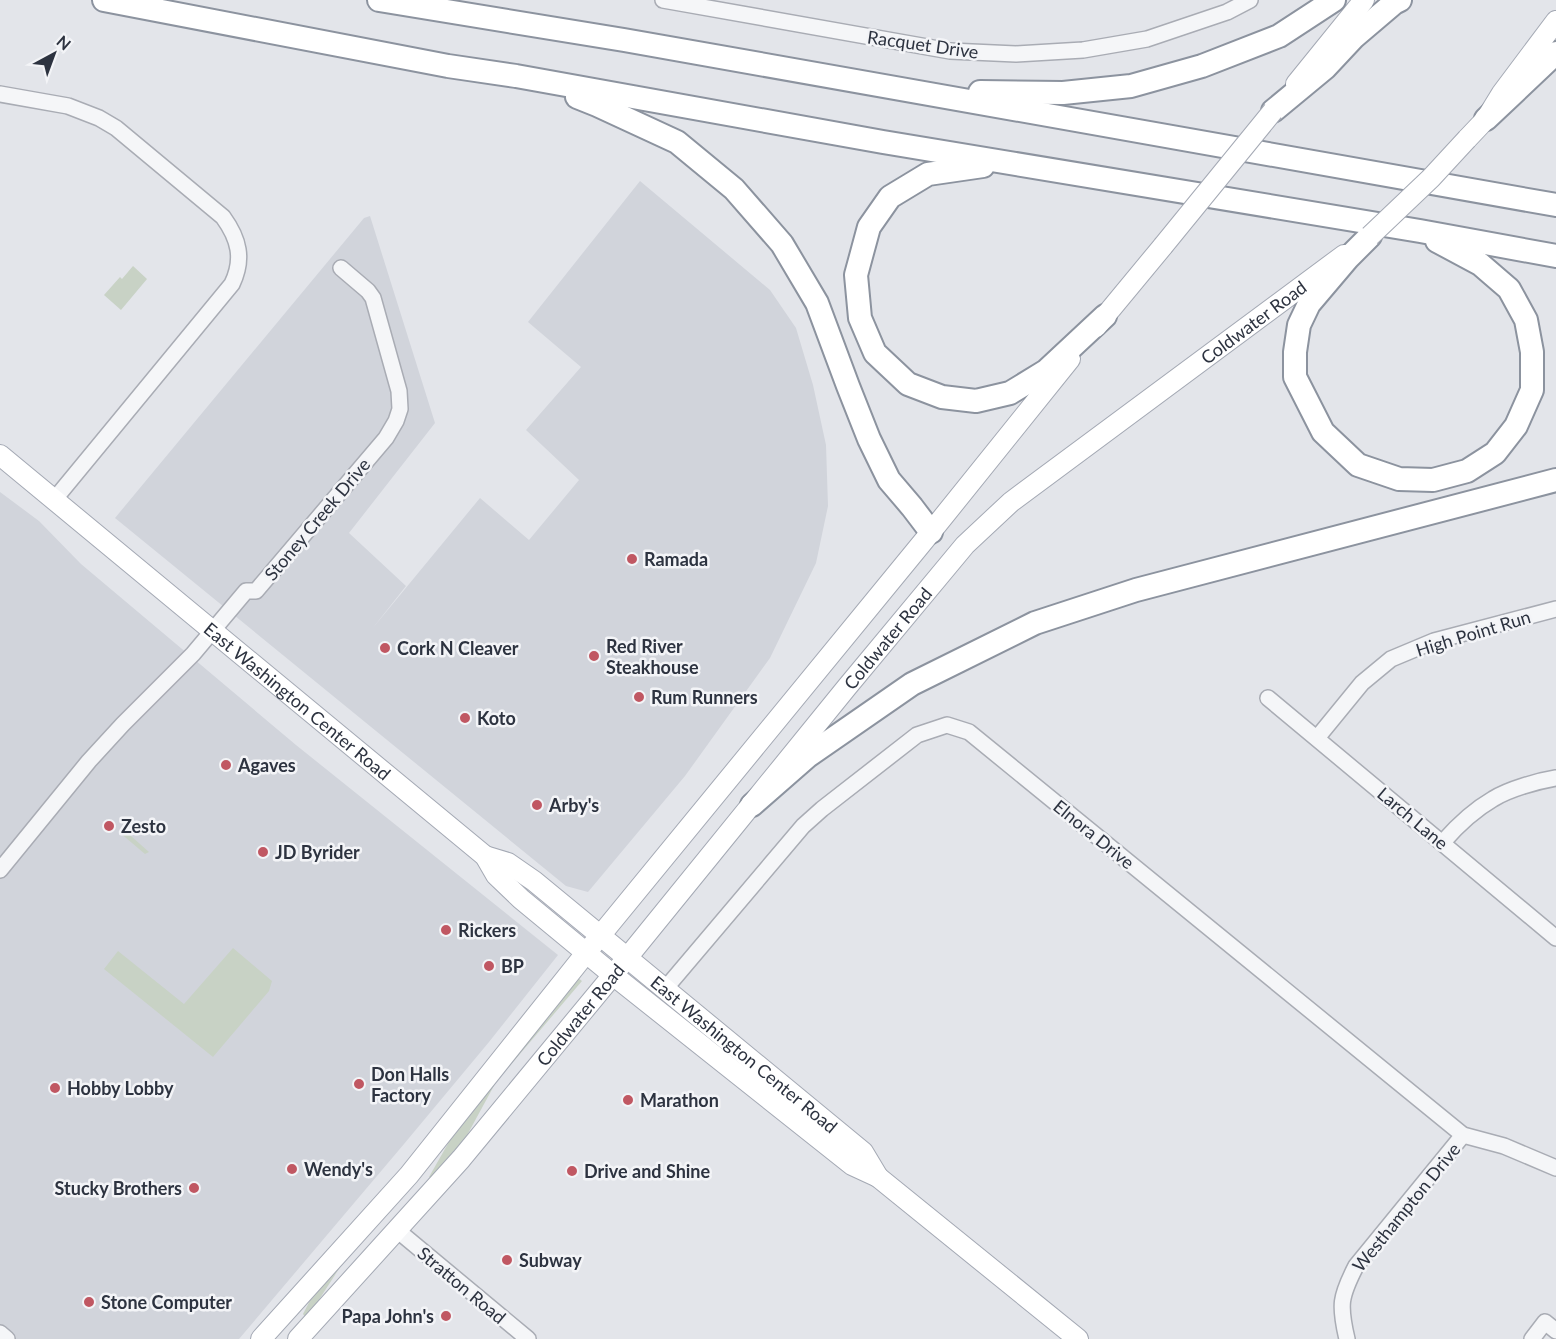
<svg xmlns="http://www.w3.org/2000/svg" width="1556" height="1339" viewBox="0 0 1556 1339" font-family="Lato,sans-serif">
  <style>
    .built { fill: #d1d4db }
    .green { fill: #c8d2c5 }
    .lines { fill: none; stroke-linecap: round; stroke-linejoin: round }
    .minor-casing { stroke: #a9acb4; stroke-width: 18 }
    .major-casing { stroke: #a4a9b4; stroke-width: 22 }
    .highway-casing { stroke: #8c939f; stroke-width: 26 }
    .minor { stroke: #f5f6f8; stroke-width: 15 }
    .major { stroke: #fff; stroke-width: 20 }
    .highway { stroke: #fff; stroke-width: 22 }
    .major-bridge-casing { stroke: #a4a9b4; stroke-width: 22; stroke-linecap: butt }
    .major-bridge { stroke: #fff; stroke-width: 20 }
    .poi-dot { fill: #c05762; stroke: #f3f4f7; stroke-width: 2 }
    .labels { text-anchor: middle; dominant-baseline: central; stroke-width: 5; stroke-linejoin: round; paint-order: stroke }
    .street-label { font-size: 18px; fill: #2d3340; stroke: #f3f4f7 }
    .poi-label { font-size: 18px; font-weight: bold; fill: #2d3340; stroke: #f3f4f7; text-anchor: start }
  </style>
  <rect width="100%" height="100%" fill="#e3e5ea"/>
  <g class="built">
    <path d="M 640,181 L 770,290 L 796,328 L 813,385 L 826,445 L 828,506 L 816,563 L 770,658 L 685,776 L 588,892 L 566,886 L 115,518 L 364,218 L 370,216 L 435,423 L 349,533 L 406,586 L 372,629 L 480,498 L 529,540 L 579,480 L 526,430 L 581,367 L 528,322 Z"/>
    <path d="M 0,492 L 39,521 L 81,564 L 296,745 L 558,955 L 489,1042 L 404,1144 L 239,1339 L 0,1339 Z"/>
  </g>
  <g class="green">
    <path d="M 133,266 L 147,279 L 121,310 L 104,295 L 120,277 L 122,279 Z"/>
    <path d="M 122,828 L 149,852 L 145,854 L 119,832 Z"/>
    <path d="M 233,948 L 272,981 L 269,991 L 213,1057 L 104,969 L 118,951 L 184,1004 Z"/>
    <path d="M 578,978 L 582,981 L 496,1082 L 465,1139 L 431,1178 L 429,1177 L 454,1133 Z"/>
    <path d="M 342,1264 L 315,1306 L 305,1317 L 303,1314 L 316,1289 Z"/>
  </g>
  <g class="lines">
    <defs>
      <g id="minor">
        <path d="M 663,0 L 950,51 L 1016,54 L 1083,50 L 1147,39 L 1227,12 L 1250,0"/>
        <path d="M 0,94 L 68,106 L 99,118 L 116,128 L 223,217 C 239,239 244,259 232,284 L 54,500"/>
        <path d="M 1268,698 L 1556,938"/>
        <path d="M 1317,738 L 1362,683 L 1391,659 L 1434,641 L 1556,609"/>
        <path d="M 1443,842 C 1457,826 1474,810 1493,799 C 1509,789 1538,781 1556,778"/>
        <path d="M 0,870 L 89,761 L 123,724 L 193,654 L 246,591 L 256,591 L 386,438 L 396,421 L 400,409 L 399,391 L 373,298 L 368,291 L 341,268"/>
        <path d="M 665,989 L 803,826 L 822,809 L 917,735 L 947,725 L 969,732 L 1463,1135 L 1504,1146 L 1556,1168"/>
        <path d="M 397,1230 L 528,1339"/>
        <path d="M 0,1333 L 7,1339"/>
        <path d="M 1347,1339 C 1339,1305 1340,1297 1356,1266 L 1463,1135"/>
        <path d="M 1532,1339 L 1545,1322 L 1556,1331"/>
      </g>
      <g id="major">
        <path d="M 1296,84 L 1364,0"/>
        <path d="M 1467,139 L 1486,119 L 1502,93 L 1556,21"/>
        <path d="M 1096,327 L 1163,246"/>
        <path id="s1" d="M 0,455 L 485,856 L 496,875 L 521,899 L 613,975 L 852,1165 L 878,1177 L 1078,1339"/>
        <path id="s2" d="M 485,856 L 508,863 L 534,881 L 863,1152 L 878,1177"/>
        <path d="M 261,1339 L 409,1175 L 586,953 L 931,532 L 1070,359"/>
        <path id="s3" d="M 298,1339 L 461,1159 L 627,958 L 847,687 L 965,545 L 1011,502 L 1344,255"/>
      </g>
      <g id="highway">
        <path d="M 104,0 L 448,66 L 516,76 L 883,142 L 1420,231 L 1556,256"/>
        <path d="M 379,0 L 624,40 L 1556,205"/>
        <path d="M 980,92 L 1063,93 L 1131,86 L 1202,66 L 1279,36 L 1334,0"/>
        <path d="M 577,97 L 597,105 L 677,142 L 734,189 L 782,244 L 817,303 L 848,386 L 869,439 L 889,480 L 912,507 L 931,532"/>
        <path d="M 1273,111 L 1325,68 L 1354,37 L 1394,3 L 1400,0"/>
        <path d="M 1486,119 L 1556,53"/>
        <path d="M 983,166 L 928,174 L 890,197 L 869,227 L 856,275 L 860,318 L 875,353 L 908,384 L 942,397 L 976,401 L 1010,393 L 1046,371 L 1105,316"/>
        <path d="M 1370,236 L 1348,258 L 1309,304 L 1299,325 L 1295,352 L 1295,377 L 1323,432 L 1358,465 L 1399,479 L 1433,480 L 1467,471 L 1495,453 L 1516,426 L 1532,390 L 1532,352 L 1526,320 L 1509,289 L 1480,264 L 1437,241"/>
        <path d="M 752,805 L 808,756 L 912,684 L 1035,623 L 1136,590 L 1556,480"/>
      </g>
    </defs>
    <use href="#minor" class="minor-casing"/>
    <use href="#major" class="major-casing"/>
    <use href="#highway" class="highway-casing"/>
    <use href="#minor" class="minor"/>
    <use href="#major" class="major"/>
    <use href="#highway" class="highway"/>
    <defs>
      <g id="major-bridge">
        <path d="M 1370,236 L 1431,178 L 1467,139"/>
        <path d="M 1163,246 L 1273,111"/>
      </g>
    </defs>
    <use href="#major-bridge" class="major-bridge-casing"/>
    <use href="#major-bridge" class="major-bridge"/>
  </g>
  <g class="poi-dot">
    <circle cx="632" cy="559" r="6"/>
    <circle cx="385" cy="648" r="6"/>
    <circle cx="594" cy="656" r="6"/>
    <circle cx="639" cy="697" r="6"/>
    <circle cx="465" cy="718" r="6"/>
    <circle cx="226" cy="765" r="6"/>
    <circle cx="537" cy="805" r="6"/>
    <circle cx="109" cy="826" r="6"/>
    <circle cx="263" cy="852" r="6"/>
    <circle cx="446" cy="930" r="6"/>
    <circle cx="489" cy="966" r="6"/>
    <circle cx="359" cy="1084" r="6"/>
    <circle cx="55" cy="1088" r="6"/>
    <circle cx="628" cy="1100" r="6"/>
    <circle cx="292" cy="1169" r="6"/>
    <circle cx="572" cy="1171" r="6"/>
    <circle cx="194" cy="1188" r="6"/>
    <circle cx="507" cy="1260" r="6"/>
    <circle cx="89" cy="1302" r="6"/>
    <circle cx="446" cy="1316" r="6"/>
  </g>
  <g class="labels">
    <g class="street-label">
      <text transform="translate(923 44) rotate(8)">Racquet Drive</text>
      <text stroke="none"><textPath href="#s3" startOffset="1402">Coldwater Road</textPath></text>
      <text transform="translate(317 519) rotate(-50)">Stoney Creek Drive</text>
      <text transform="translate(1473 633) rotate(-17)">High Point Run</text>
      <text stroke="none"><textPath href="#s3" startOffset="916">Coldwater Road</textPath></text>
      <text stroke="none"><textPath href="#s1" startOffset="386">East Washington Center Road</textPath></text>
      <text transform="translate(1413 818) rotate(40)">Larch Lane</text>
      <text transform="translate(1094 834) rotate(39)">Elnora Drive</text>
      <text stroke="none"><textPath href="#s3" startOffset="430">Coldwater Road</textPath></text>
      <text stroke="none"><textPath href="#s2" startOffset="328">East Washington Center Road</textPath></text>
      <text transform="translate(1406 1207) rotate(-51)">Westhampton Drive</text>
      <text transform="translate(462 1285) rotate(40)">Stratton Road</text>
    </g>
    <g class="poi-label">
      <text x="644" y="559">Ramada</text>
      <text x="606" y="646">Red River<tspan x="606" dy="21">Steakhouse</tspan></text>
      <text x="397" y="648">Cork N Cleaver</text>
      <text x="651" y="697">Rum Runners</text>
      <text x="477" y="718">Koto</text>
      <text x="238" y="765">Agaves</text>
      <text x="549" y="805">Arby's</text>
      <text x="121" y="826">Zesto</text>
      <text x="275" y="852">JD Byrider</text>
      <text x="458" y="930">Rickers</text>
      <text x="501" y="966">BP</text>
      <text x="371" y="1074">Don Halls<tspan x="371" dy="21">Factory</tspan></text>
      <text x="67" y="1088">Hobby Lobby</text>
      <text x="640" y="1100">Marathon</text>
      <text x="304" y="1169">Wendy's</text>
      <text x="584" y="1171">Drive and Shine</text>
      <text x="182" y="1188" text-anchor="end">Stucky Brothers</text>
      <text x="519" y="1260">Subway</text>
      <text x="101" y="1302">Stone Computer</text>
      <text x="434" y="1316" text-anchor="end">Papa John's</text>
    </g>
  </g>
  <g transform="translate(54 54) rotate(41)" stroke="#f3f4f7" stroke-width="4.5" paint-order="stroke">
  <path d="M0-4.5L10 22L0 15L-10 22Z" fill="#2d3340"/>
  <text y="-9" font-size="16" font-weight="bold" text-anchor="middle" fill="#2d3340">N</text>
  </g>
</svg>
